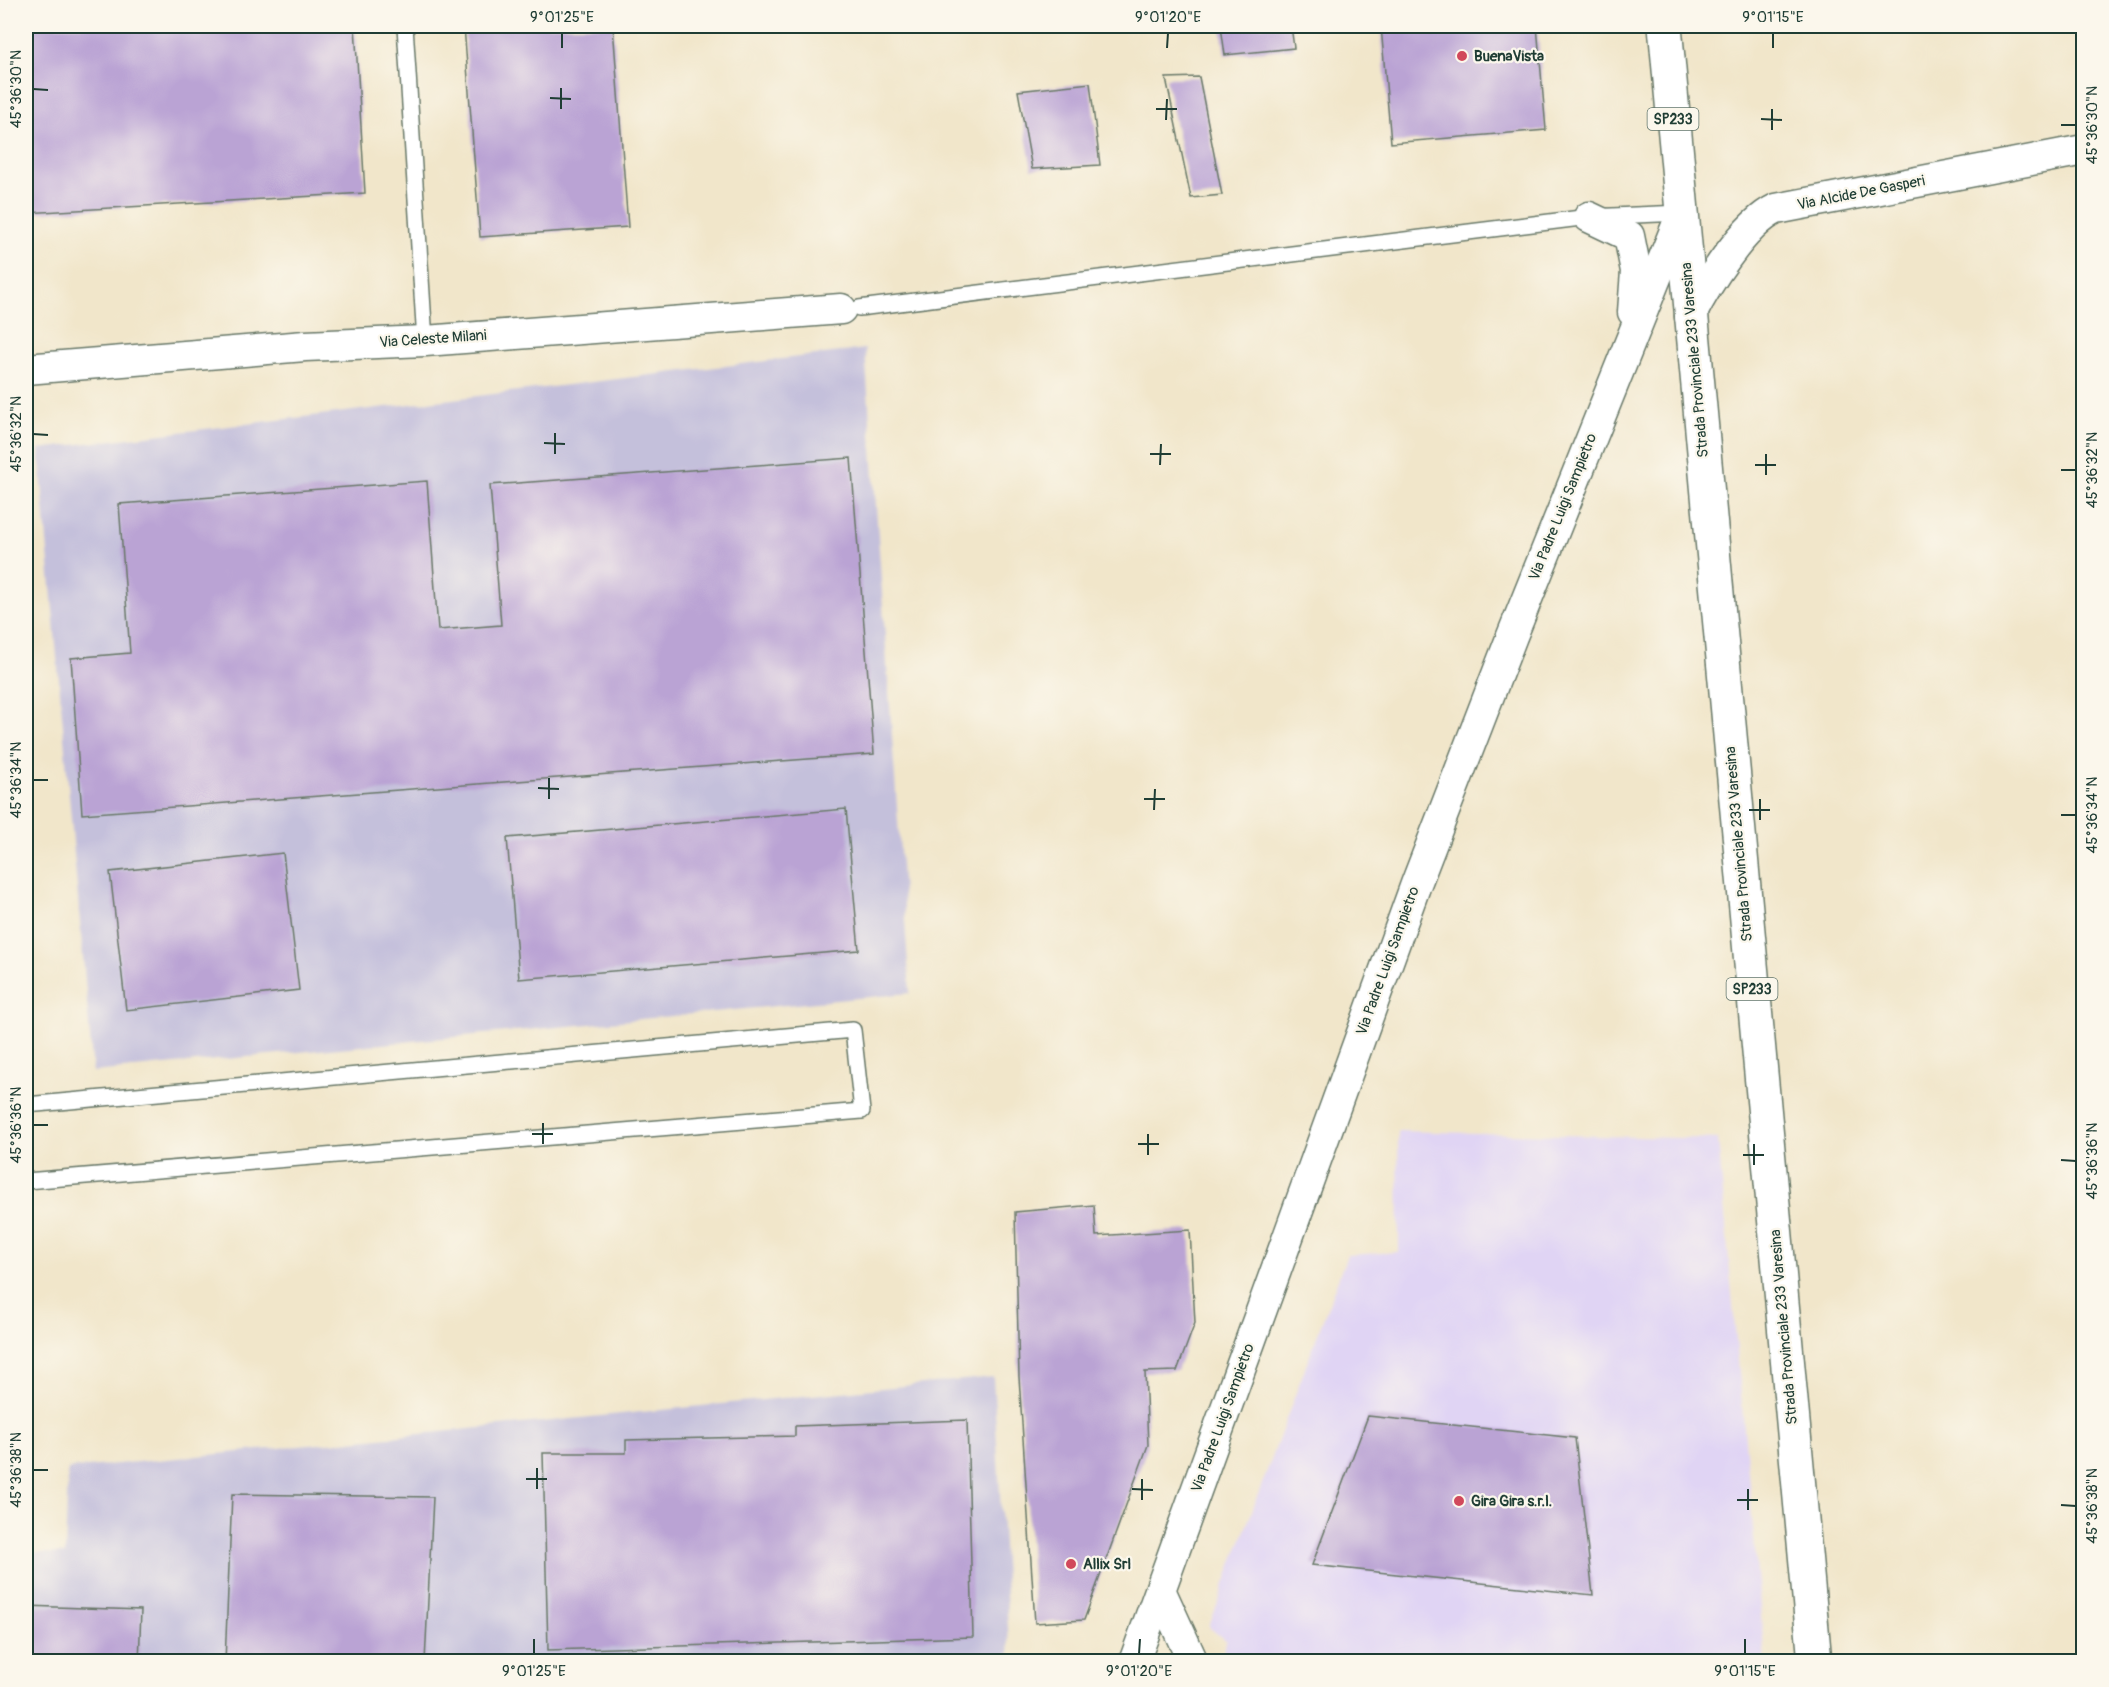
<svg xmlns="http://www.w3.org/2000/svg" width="2109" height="1687" viewBox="0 0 2109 1687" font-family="Pangolin,sans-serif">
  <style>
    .built { fill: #e0d4f4 }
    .industrial { fill: #c4c0db }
    .building { fill: #baa3d4 }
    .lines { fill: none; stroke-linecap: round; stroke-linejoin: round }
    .service-casing { stroke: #687868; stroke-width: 18 }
    .minor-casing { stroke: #687868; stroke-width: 33 }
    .primary-casing { stroke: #687868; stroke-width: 36 }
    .service { stroke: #fff; stroke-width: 15 }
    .minor { stroke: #fff; stroke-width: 30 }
    .primary { stroke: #fff; stroke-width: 33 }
    .ticks { fill: none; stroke: #1f3d34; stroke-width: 2 }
    .poi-dot { fill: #d1495b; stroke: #fbf7ec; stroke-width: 2 }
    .labels { text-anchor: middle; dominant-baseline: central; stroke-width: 4.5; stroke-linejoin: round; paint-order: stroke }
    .shield { fill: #fbf7ec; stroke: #61756b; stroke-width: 1.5 }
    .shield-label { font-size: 14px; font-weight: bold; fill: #1f3d34 }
    .poi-label { font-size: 15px; font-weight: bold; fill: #1f3d34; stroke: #fbf7ec; text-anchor: start }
    .street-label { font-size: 15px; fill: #1f3d34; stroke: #fbf7ec }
    .neatline { fill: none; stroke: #1f3d34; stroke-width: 2 }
    .ticks-label { font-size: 15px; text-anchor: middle; fill: #1f3d34 }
  </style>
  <rect width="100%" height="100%" fill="#fbf7ec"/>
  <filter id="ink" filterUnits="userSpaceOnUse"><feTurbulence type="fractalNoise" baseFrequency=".0167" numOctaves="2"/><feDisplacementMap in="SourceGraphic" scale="12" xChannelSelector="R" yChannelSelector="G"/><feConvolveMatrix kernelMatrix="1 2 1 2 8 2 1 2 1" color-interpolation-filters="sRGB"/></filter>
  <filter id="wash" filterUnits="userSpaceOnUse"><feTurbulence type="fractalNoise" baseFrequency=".008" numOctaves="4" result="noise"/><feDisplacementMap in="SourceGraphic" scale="24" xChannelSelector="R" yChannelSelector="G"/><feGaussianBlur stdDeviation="1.35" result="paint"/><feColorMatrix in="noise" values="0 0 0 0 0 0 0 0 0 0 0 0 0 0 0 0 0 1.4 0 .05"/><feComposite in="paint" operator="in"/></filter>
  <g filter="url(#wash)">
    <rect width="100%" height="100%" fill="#f1e6ca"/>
    <path class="built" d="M 1398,1131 L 1718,1139 L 1765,1661 L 1223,1661 L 1226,1641 L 1209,1627 L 1347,1255 L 1399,1252 Z"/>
    <g class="industrial">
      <path d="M 865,349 L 910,993 L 93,1072 L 39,449 Z"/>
      <path d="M 993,1377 L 1010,1661 L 26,1661 L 26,1552 L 65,1554 L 68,1469 Z"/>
    </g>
    <g id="blocks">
      <g class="building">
        <path d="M 26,26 L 355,26 L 365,193 L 26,213 Z"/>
        <path d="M 464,26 L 613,26 L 628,227 L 480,237 Z"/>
        <path d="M 1221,26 L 1291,26 L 1294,48 L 1225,55 Z"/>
        <path d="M 1381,26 L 1537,26 L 1546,130 L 1391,143 Z"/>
        <path d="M 1199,77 L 1222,195 L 1191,198 L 1166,78 Z"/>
        <path d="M 1090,83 L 1100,165 L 1032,169 L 1018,91 Z"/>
        <path d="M 851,458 L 874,754 L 82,814 L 71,658 L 130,653 L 119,504 L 427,481 L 438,630 L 501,625 L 490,485 Z"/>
        <path d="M 846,809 L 859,950 L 519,979 L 507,838 Z"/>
        <path d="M 283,853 L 299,990 L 126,1010 L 110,872 Z"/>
        <path d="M 1094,1205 L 1096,1236 L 1190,1230 L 1195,1323 L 1177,1371 L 1145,1372 L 1148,1445 L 1084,1620 L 1035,1623 L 1019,1377 L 1015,1212 Z"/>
        <path d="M 1368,1416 L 1575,1438 L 1593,1595 L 1312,1565 Z"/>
        <path d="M 967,1420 L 973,1637 L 548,1650 L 543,1453 L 626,1453 L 626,1440 L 795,1436 L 795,1426 Z"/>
        <path d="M 232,1494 L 433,1497 L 425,1662 L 225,1662 Z"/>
        <path d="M 26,1606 L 141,1610 L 139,1662 L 26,1662 Z"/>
      </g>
    </g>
  </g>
  <g filter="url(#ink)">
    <use href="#blocks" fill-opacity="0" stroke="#687868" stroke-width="1.5"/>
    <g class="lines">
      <defs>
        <g id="service">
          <path d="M 405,26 L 425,341"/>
          <path d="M 859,308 L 1589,217 L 1682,213"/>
          <path d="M 26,1105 L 853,1030 L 862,1111 L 26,1181"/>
        </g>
        <g id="minor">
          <path d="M 1589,217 L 1629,236 L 1636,271 L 1633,312"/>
          <path d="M 1690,317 C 1706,285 1744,224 1776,209 L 2084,150"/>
          <path d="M 26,369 L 305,346 L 425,341 L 841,309"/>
          <path d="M 1161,1592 L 1193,1662"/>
          <path d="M 1134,1662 L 1416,884 L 1512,636 L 1682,213"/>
        </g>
        <path id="primary" d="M 1665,26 L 1815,1662"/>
      </defs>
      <use href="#service" class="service-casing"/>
      <use href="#minor" class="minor-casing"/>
      <use href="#primary" class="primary-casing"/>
      <use href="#service" class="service"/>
      <use href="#minor" class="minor"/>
      <use href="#primary" class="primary"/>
    </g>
  </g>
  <path class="ticks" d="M 562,48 L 562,33M 1167,48 L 1168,33M 1773,48 L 1773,33M 33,89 L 48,90M 550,98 L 571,99M 561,109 L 561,88M 1156,109 L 1177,109M 1761,119 L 1782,120M 1166,120 L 1167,99M 2061,125 L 2076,125M 1772,130 L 1772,109M 33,434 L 48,435M 544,443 L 565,444M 555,454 L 555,433M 1150,454 L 1171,454M 1160,465 L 1161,444M 1755,465 L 1776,465M 2061,470 L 2076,470M 1766,475 L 1766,454M 33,780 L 48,780M 538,788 L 559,789M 549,799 L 549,778M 1144,799 L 1165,799M 1154,810 L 1155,789M 1749,810 L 1770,810M 2061,815 L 2076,815M 1760,820 L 1760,799M 33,1125 L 48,1125M 532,1134 L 553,1134M 543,1144 L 543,1123M 1138,1144 L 1159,1144M 1148,1155 L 1148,1134M 1743,1155 L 1764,1155M 2061,1160 L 2076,1161M 1754,1165 L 1754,1144M 33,1470 L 48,1470M 526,1479 L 547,1479M 537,1489 L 537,1468M 1132,1489 L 1153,1490M 1142,1500 L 1142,1479M 1737,1500 L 1758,1500M 2061,1505 L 2076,1506M 1748,1510 L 1748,1489M 534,1654 L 534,1639M 1139,1654 L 1140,1639M 1745,1654 L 1745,1639"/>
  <g class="poi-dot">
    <circle cx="1462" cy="56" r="6"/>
    <circle cx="1459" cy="1501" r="6"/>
    <circle cx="1071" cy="1564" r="6"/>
  </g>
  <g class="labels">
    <g class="shield">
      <rect x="1647.5" y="108" width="51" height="22" rx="4.5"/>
      <rect x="1726.5" y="978" width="51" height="22" rx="4.5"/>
    </g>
    <g class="shield-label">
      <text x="1673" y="119">SP233</text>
      <text x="1752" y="989">SP233</text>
    </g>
    <g class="poi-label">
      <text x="1474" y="56">BuenaVista</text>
      <text x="1471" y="1501">Gira Gira s.r.l.</text>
      <text x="1083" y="1564">Allix Srl</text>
    </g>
    <g class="street-label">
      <text transform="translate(1861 193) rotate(-11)">Via Alcide De Gasperi</text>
      <text transform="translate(433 339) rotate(-4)">Via Celeste Milani</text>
      <text transform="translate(1695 360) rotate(-95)">Strada Provinciale 233 Varesina</text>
      <text transform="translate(1563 507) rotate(-68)">Via Padre Luigi Sampietro</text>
      <text transform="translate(1739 844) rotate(-95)">Strada Provinciale 233 Varesina</text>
      <text transform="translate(1388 961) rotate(-70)">Via Padre Luigi Sampietro</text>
      <text transform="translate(1784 1327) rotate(-95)">Strada Provinciale 233 Varesina</text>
      <text transform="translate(1223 1418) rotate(-70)">Via Padre Luigi Sampietro</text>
    </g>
  </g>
  <rect width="2109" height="1687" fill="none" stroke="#fbf7ec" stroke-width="66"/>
  <rect x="33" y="33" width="2043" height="1621" class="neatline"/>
  <g class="ticks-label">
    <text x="562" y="22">9°01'25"E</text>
    <text x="1168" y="22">9°01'20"E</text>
    <text x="1773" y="22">9°01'15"E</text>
    <text transform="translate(16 89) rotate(-90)" y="5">45°36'30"N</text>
    <text transform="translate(2092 125) rotate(-90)" y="5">45°36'30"N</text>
    <text transform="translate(16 434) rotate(-90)" y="5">45°36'32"N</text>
    <text transform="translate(2092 470) rotate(-90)" y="5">45°36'32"N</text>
    <text transform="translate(16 780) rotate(-90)" y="5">45°36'34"N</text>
    <text transform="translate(2092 815) rotate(-90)" y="5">45°36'34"N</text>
    <text transform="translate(16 1125) rotate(-90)" y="5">45°36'36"N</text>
    <text transform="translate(2092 1161) rotate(-90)" y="5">45°36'36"N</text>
    <text transform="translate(16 1470) rotate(-90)" y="5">45°36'38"N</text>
    <text transform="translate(2092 1506) rotate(-90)" y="5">45°36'38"N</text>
    <text x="534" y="1676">9°01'25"E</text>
    <text x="1139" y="1676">9°01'20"E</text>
    <text x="1745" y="1676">9°01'15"E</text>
  </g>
</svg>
